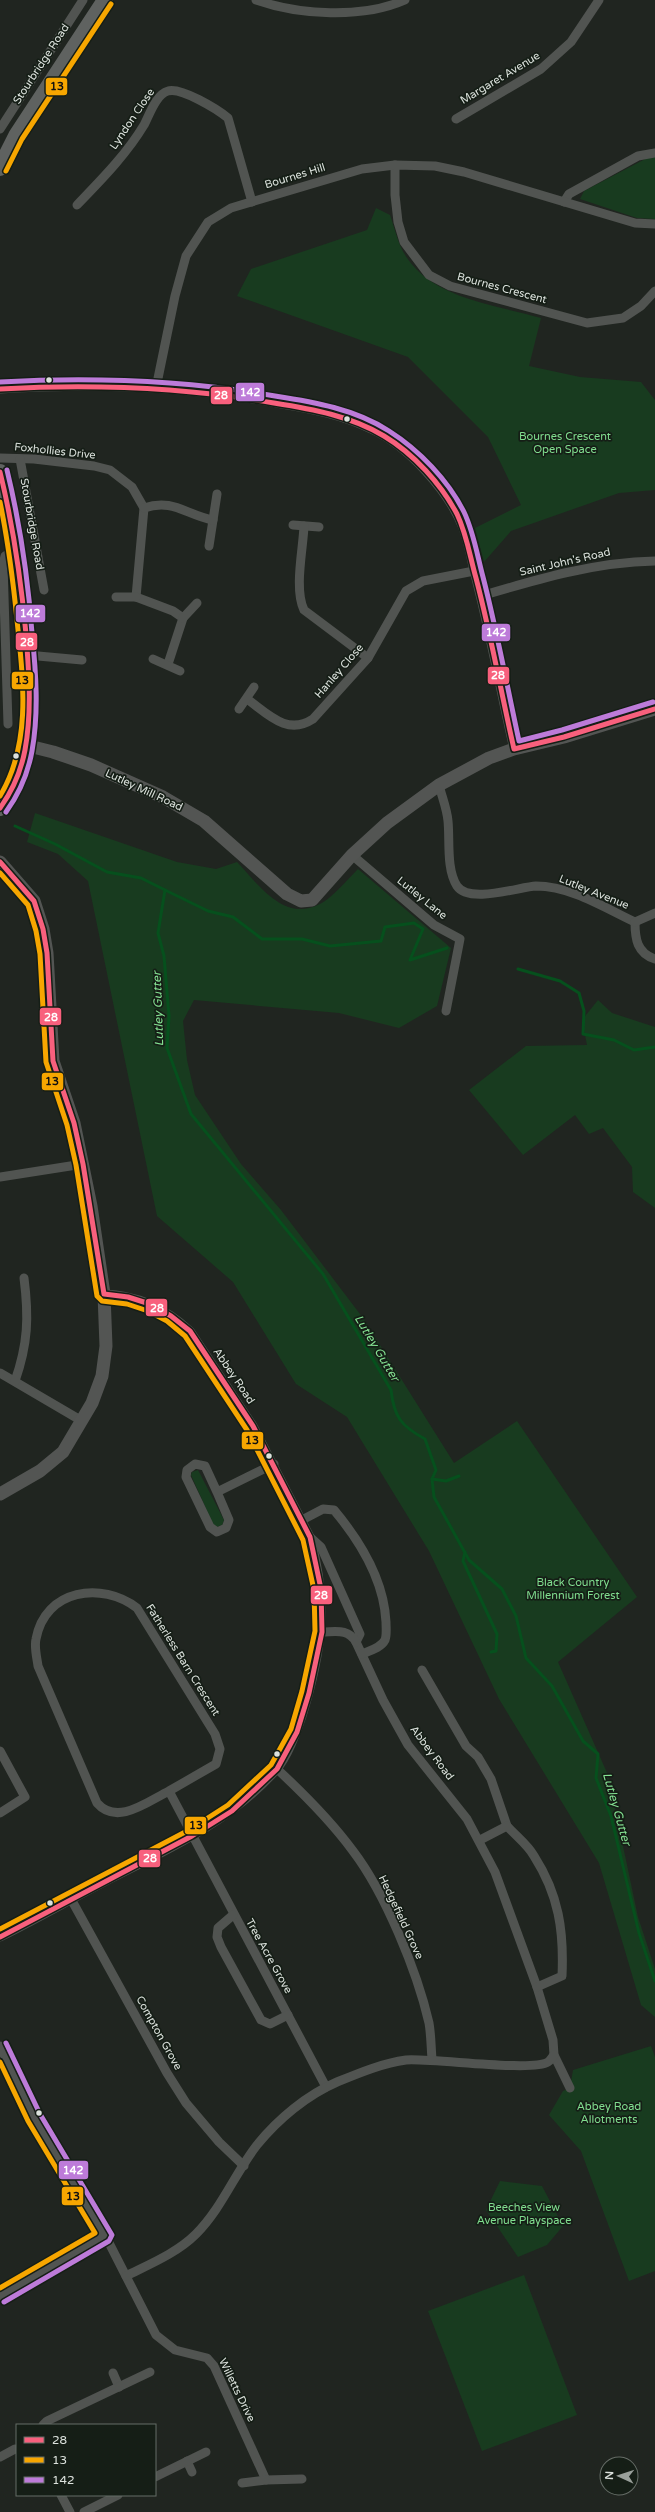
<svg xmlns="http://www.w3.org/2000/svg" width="655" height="2512" viewBox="0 0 655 2512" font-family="'Varela Round',sans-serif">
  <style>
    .green { fill: #183b1f }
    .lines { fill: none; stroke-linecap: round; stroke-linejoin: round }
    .stream { stroke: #06501d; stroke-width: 3 }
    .street { stroke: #515451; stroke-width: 9 }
    .secondary { stroke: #535553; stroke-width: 13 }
    .highway { stroke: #5f6260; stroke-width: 16 }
    .bus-1-casing { stroke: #151e16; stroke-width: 8 }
    .bus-2-casing { stroke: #151e16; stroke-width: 8 }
    .bus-3-casing { stroke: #151e16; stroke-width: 8 }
    .bus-1 { stroke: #f8607d; stroke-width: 5 }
    .bus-2 { stroke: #f7a600; stroke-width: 5 }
    .bus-3 { stroke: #bd7bd9; stroke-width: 5 }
    .bus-dot { fill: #dce2dd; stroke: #151e16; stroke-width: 1.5 }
    .labels { text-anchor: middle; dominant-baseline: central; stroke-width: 3.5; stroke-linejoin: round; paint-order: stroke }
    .street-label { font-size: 11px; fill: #dce2dd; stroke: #151e16 }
    .park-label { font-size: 11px; fill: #80de8f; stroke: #151e16 }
    .water-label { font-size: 12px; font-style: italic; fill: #84e192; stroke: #151e16 }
    .line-badge { stroke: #151e16; stroke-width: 1.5 }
    .badge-label { font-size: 11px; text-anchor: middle; font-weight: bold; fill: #fff }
    .pale-badge-label { font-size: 11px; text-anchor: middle; font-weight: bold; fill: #111 }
  </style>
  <rect width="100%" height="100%" fill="#202520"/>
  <g class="green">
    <path d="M 651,156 L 655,157 L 655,219 L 637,218 L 580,199 L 584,191 Z"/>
    <path d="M 376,208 L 390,215 C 395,229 398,245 407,258 C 435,299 496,305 541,318 L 529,366 L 580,377 L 641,382 L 655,400 L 655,490 L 619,493 L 511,531 L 484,562 L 475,528 L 521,505 L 488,437 L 408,357 L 237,296 L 251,269 L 367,230 Z"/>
    <path d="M 35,813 L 177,862 L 216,869 L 237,862 C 258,884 284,923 320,904 C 332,898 348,879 358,869 L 451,948 L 437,1006 L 399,1028 L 339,1013 L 194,1000 L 183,1021 L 187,1060 L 195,1095 L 241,1164 L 281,1210 L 363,1318 L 454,1463 L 517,1421 L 637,1597 L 558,1662 L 608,1775 L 638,1917 L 655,1969 L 655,2017 L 641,2005 L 599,1863 L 499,1699 L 429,1551 L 347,1417 L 296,1384 L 233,1282 L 157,1216 L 88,881 L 58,854 L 27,842 Z"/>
    <path d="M 598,1000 L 612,1013 L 655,1027 L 655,1208 L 633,1192 L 632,1167 L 603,1128 L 589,1134 L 575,1115 L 523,1155 L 469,1090 L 526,1046 L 587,1045 L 582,1020 Z"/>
    <path d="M 198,1470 L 224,1520 L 222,1525 L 217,1527 L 213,1524 L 191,1475 L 192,1472 Z"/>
    <path d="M 651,2046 L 655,2057 L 655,2271 L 629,2281 L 581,2151 L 549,2115 L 563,2091 L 570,2088 L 573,2070 Z"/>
    <path d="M 500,2181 L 542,2186 L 563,2226 L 547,2245 L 518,2257 L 486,2210 Z"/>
    <path d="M 524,2275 L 577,2415 L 482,2451 L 428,2311 Z"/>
  </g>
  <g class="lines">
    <g class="stream">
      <path d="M 15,826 L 55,844 L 107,872 L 141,878 L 165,890 L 158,933 L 164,956 L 169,1016 L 167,1048 L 191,1114 L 323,1274 L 391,1390 C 394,1417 401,1426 425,1439 L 436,1470 L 432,1479 L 434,1497 L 469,1560 L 502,1589 L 516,1616 L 526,1658 L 552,1686 L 583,1741 L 598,1754 L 596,1778 L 611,1816 L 639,1933 L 655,1981"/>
      <path d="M 165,890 L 208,911 L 233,917 L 262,939 L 302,939 L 330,946 L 381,941 L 385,927 L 414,923 L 423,929 L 410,960 L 447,948"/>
      <path d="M 518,969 L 560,981 L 579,993 L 584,1011 L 583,1034 L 614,1040 L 634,1050 L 655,1047"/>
      <path d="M 432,1479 L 446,1481 L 459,1476"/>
      <path d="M 465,1552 L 463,1561 L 497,1634 L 496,1651 L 491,1652"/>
    </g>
    <g class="street">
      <path d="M 256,0 C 299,15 362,19 405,0"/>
      <path d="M 456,119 L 541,69 L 571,42 L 599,0"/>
      <path d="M 0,129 L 83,0"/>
      <path d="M 395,165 L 395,195 L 398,222 L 404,242 L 429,275 L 450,286 L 587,323 L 623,318 L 641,306 L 655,291"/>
      <path d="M 564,202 L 569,194 L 638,156 L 655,153"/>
      <path d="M 77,205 C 101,180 126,155 144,125 C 149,116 156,94 168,91 C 181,87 217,109 228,118 L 252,202"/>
      <path d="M 156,388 L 175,296 L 186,256 L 208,222 L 231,208 L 362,169 L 395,165 L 435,166 L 464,172 L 635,223 L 655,224"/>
      <path d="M 0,389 C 94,383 189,386 282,404 C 312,409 343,415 371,429 C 407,445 449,491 463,528 C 468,541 471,557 474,571 C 490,630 500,690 514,749"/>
      <path d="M 0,458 L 34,459 L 94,466 L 110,470 L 132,487 L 144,508 L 136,597 L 173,611 L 183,618 L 168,664"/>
      <path d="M 20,459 L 44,590"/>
      <path d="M 144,508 C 173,498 186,515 213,520 L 209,546"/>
      <path d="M 213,520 L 217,494"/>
      <path d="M 293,525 L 319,527"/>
      <path d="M 304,526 C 303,550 294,589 304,610 L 368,658"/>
      <path d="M 481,596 C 538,579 595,562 655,561"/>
      <path d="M 116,597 L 136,597"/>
      <path d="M 183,618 L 197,603"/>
      <path d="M 27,655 L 82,660"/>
      <path d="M 153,659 L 180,671"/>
      <path d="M 247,699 C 268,714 287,736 313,719 L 368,658 L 406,591 L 423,581 L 474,571"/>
      <path d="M 239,709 L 254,687"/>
      <path d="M 8,724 L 3,565 L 5,556 L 16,550"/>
      <path d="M 439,785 C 442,797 447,809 448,821 C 450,840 446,869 457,886 C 469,904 519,887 536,886 C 571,886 605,908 635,922"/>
      <path d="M 352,855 L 434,925 L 460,939 L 446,1011"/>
      <path d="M 635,922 C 635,939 637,953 655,959"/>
      <path d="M 635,922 L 655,913"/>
      <path d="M 0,1177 L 83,1164"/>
      <path d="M 104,1294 C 138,1295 165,1308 190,1331 L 253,1426 L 310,1537 L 321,1547 L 360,1634 L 356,1642 L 383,1700 L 408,1745 L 467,1819 L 495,1872 L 537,1987 L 553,2040 L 554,2055 L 570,2088"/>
      <path d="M 0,1373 L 82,1421"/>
      <path d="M 15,1381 C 28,1344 29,1317 24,1278"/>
      <path d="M 217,1492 L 205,1466 L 195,1464 L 187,1470 L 186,1477 L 210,1527 L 217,1532 L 226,1528 L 229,1520 L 217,1492 L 274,1464"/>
      <path d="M 302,1520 L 323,1509 L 334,1510 C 360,1541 384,1581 386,1622 C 386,1628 387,1635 385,1640 C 381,1648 369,1651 362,1654"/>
      <path d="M 322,1632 C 335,1632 348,1628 356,1642"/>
      <path d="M 422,1670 L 466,1746 L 478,1757 L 491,1779 L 507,1826"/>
      <path d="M 0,1751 L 25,1797 L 0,1813"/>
      <path d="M 277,1769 C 305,1795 331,1821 353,1851 C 385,1893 417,1971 429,2023 C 431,2034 431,2047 432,2059"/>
      <path d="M 169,1791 L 216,1764 L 220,1749 L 215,1734 L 137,1608 C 102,1581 45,1589 36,1639 C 34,1647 37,1658 38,1666 L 97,1803 C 117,1826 147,1802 169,1791 L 326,2087"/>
      <path d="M 480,1840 L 507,1826 C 516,1836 528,1845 534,1856 C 559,1895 564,1931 562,1976 L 537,1987"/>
      <path d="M 71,1899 L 167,2073 L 186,2103 L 219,2142 L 244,2166"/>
      <path d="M 233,1915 L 218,1928 L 217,1937 L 221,1947 L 261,2020 L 270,2024 L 288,2015"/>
      <path d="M 0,1937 C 35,1920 69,1900 104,1882 C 165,1851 230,1822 276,1770 C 288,1756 296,1733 302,1716 C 322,1651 329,1603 310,1537"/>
      <path d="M 0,2046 L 34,2117 L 105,2235 L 156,2335 L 175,2350 L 207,2358 L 214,2366 L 266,2480 L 302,2479"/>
      <path d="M 126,2276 C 150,2264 177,2253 196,2234 C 222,2208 235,2173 257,2145 C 278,2119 307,2095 337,2082 C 359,2073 383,2063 406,2060 C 434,2058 532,2072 548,2062 C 550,2061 552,2057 554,2055"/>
      <path d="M 0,2296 L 105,2235"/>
      <path d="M 113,2373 L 119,2387"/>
      <path d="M 43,2425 L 47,2421 L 150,2372"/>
      <path d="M 0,2457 L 15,2449"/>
      <path d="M 187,2461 L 192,2472"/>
      <path d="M 155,2477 L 206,2452"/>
      <path d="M 242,2483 L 266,2480"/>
      <path d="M 61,2495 L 70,2512"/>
      <path d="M 84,2512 L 118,2495"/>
    </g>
    <g class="secondary">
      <path d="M 25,745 L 53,752 L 91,765 L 163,797 L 204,821 L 287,894 L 301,901 L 312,900 L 352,855 L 387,823 L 439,785 L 489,758 L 514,749 L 564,737 L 655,709"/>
      <path d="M 0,862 L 34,901 L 43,929 L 47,953 L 53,1061 L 74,1123 L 91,1206 L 104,1294 L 106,1346 L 102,1376 L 92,1403 L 63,1452 L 40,1471 L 0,1494"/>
    </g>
    <g class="highway">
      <path d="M 0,168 L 16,136 L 105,0"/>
      <path d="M 0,472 C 14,524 20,575 25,628 C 29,673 34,724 21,767 C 16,782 9,796 0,808"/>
    </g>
    <defs>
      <g id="bus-1">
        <path d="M 0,389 C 92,384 183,387 274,403 C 312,409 351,416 384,436 C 414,454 441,484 457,514 C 467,535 470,557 476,578 C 491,635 501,692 514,749 L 564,737 L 655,709"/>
        <path d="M 0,472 C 13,525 21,580 26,634 C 29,673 32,712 25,750 C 21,771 13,790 0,808"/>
        <path d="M 0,862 L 34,901 L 43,929 L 47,953 L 53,1061 L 74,1123 L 83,1164 L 104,1294 L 128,1297 L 150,1304 L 171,1316 L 190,1331 L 253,1426 L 310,1537 L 321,1589 L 322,1632 L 309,1693 L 297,1732 L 277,1769 L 232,1811 L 192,1836 L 0,1937"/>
      </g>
      <g id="bus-2">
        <path d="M 6,171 L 22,139 L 111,4"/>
        <path d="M 0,502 C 8,541 13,580 17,620 C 23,678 32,743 0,796"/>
        <path d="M 0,873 L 28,905 L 36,931 L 40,954 L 46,1062 L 67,1125 L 76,1165 L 97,1296 L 102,1301 L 127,1304 L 148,1311 L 167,1321 L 185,1336 L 247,1430 L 303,1540 L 314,1590 L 315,1631 L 302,1691 L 291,1729 L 271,1765 L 228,1805 L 189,1830 L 0,1929"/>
        <path d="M 0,2062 L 28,2121 L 95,2233 L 0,2288"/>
      </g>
      <g id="bus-3">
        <path d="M 0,382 C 93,377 184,380 275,396 C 314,402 355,409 389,431 C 419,450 448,480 464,512 C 474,533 477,555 483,577 C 497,631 507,686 519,741 L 562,730 L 653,702"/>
        <path d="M 6,812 C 19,794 28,773 32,751 C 39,712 36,672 32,633 C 28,578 20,524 7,470"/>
        <path d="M 4,2302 L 109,2241 L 112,2235 L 40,2114 L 6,2043"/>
      </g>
    </defs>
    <use href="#bus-1" class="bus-1-casing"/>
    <use href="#bus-2" class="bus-2-casing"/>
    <use href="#bus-3" class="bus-3-casing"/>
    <use href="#bus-1" class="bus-1"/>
    <use href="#bus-2" class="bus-2"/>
    <use href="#bus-3" class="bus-3"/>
  </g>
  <g class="bus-dot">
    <circle cx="49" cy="380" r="3.5"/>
    <circle cx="347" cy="419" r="3.5"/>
    <circle cx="16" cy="756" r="3.5"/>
    <circle cx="269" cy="1456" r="3.5"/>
    <circle cx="277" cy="1754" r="3.5"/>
    <circle cx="50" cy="1903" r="3.5"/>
    <circle cx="39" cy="2113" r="3.5"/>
  </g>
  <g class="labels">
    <g class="street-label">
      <text transform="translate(41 64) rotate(-57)">Stourbridge Road</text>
      <text transform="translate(500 78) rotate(-31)">Margaret Avenue</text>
      <text transform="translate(132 119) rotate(-56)">Lyndon Close</text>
      <text transform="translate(295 176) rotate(-17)">Bournes Hill</text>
      <text transform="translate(502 288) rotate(15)">Bournes Crescent</text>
      <text transform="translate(55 451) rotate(6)">Foxhollies Drive</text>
      <text transform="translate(32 524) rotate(80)">Stourbridge Road</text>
      <text transform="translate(565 562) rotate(-13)">Saint John's Road</text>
      <text transform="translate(339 671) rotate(-49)">Hanley Close</text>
      <text transform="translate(144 790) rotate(25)">Lutley Mill Road</text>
      <text transform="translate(594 892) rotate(22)">Lutley Avenue</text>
      <text transform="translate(422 898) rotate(39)">Lutley Lane</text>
      <text transform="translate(234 1376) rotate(56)">Abbey Road</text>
      <text transform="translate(183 1660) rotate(58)">Fatherless Barn Crescent</text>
      <text transform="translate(432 1753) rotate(53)">Abbey Road</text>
      <text transform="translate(401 1917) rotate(65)">Hedgefield Grove</text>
      <text transform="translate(269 1956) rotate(61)">Tree Acre Grove</text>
      <text transform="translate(159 2033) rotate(61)">Compton Grove</text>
      <text transform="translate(237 2390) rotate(64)">Willetts Drive</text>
    </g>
    <g class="park-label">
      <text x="565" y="436">Bournes Crescent<tspan x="565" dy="13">Open Space</tspan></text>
      <text x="573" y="1582">Black Country<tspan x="573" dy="13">Millennium Forest</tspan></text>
      <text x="609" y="2106">Abbey Road<tspan x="609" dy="13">Allotments</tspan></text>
      <text x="524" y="2207">Beeches View<tspan x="524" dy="13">Avenue Playspace</tspan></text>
    </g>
    <g class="water-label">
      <text transform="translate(158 1009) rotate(-92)">Lutley Gutter</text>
      <text transform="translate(377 1348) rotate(59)">Lutley Gutter</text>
      <text transform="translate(617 1809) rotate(74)">Lutley Gutter</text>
    </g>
  </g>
  <g class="line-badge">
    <rect x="45" y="77" width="23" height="19" rx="4" fill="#f7a600"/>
    <rect x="235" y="382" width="30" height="20" rx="4" fill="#bd7bd9"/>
    <rect x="210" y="386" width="23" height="19" rx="4" fill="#f8607d"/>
    <rect x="15" y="604" width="31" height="19" rx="4" fill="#bd7bd9"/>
    <rect x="481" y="623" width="30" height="19" rx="4" fill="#bd7bd9"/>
    <rect x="15" y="632" width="23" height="19" rx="4" fill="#f8607d"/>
    <rect x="487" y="666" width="23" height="19" rx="4" fill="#f8607d"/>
    <rect x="11" y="671" width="23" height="19" rx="4" fill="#f7a600"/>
    <rect x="39" y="1007" width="23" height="19" rx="4" fill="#f8607d"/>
    <rect x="41" y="1072" width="23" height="19" rx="4" fill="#f7a600"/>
    <rect x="145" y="1298" width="23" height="19" rx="4" fill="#f8607d"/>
    <rect x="241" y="1431" width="23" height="19" rx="4" fill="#f7a600"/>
    <rect x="310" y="1585" width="23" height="20" rx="4" fill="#f8607d"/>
    <rect x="184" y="1816" width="23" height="19" rx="4" fill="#f7a600"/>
    <rect x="138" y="1849" width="23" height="19" rx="4" fill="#f8607d"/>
    <rect x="58" y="2160" width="31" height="20" rx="4" fill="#bd7bd9"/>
    <rect x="61" y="2186" width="23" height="20" rx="4" fill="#f7a600"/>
  </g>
  <g class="badge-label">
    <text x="250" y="396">142</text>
    <text x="221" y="399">28</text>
    <text x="30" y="617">142</text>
    <text x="496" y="636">142</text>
    <text x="27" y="646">28</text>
    <text x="498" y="679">28</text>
    <text x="51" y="1021">28</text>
    <text x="157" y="1312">28</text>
    <text x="321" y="1599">28</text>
    <text x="150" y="1862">28</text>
    <text x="73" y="2174">142</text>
  </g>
  <g class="pale-badge-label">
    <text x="57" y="90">13</text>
    <text x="22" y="684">13</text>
    <text x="52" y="1085">13</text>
    <text x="252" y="1444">13</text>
    <text x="196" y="1829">13</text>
    <text x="73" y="2200">13</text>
  </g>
  <rect x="16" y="2424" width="140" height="72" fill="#151e16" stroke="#656c66"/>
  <rect x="24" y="2437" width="20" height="6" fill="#f8607d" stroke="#656c66"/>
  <text x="52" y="2444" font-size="12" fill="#dce2dd">28</text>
  <rect x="24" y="2457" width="20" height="6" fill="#f7a600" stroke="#656c66"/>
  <text x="52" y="2464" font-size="12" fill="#dce2dd">13</text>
  <rect x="24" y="2477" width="20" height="6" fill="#bd7bd9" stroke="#656c66"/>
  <text x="52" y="2484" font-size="12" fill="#dce2dd">142</text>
  <g transform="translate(619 2476) rotate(273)"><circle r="19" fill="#151e16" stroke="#656c66"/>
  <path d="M0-3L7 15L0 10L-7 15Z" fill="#9aa09b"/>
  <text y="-6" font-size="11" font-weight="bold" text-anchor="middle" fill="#dce2dd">N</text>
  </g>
</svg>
